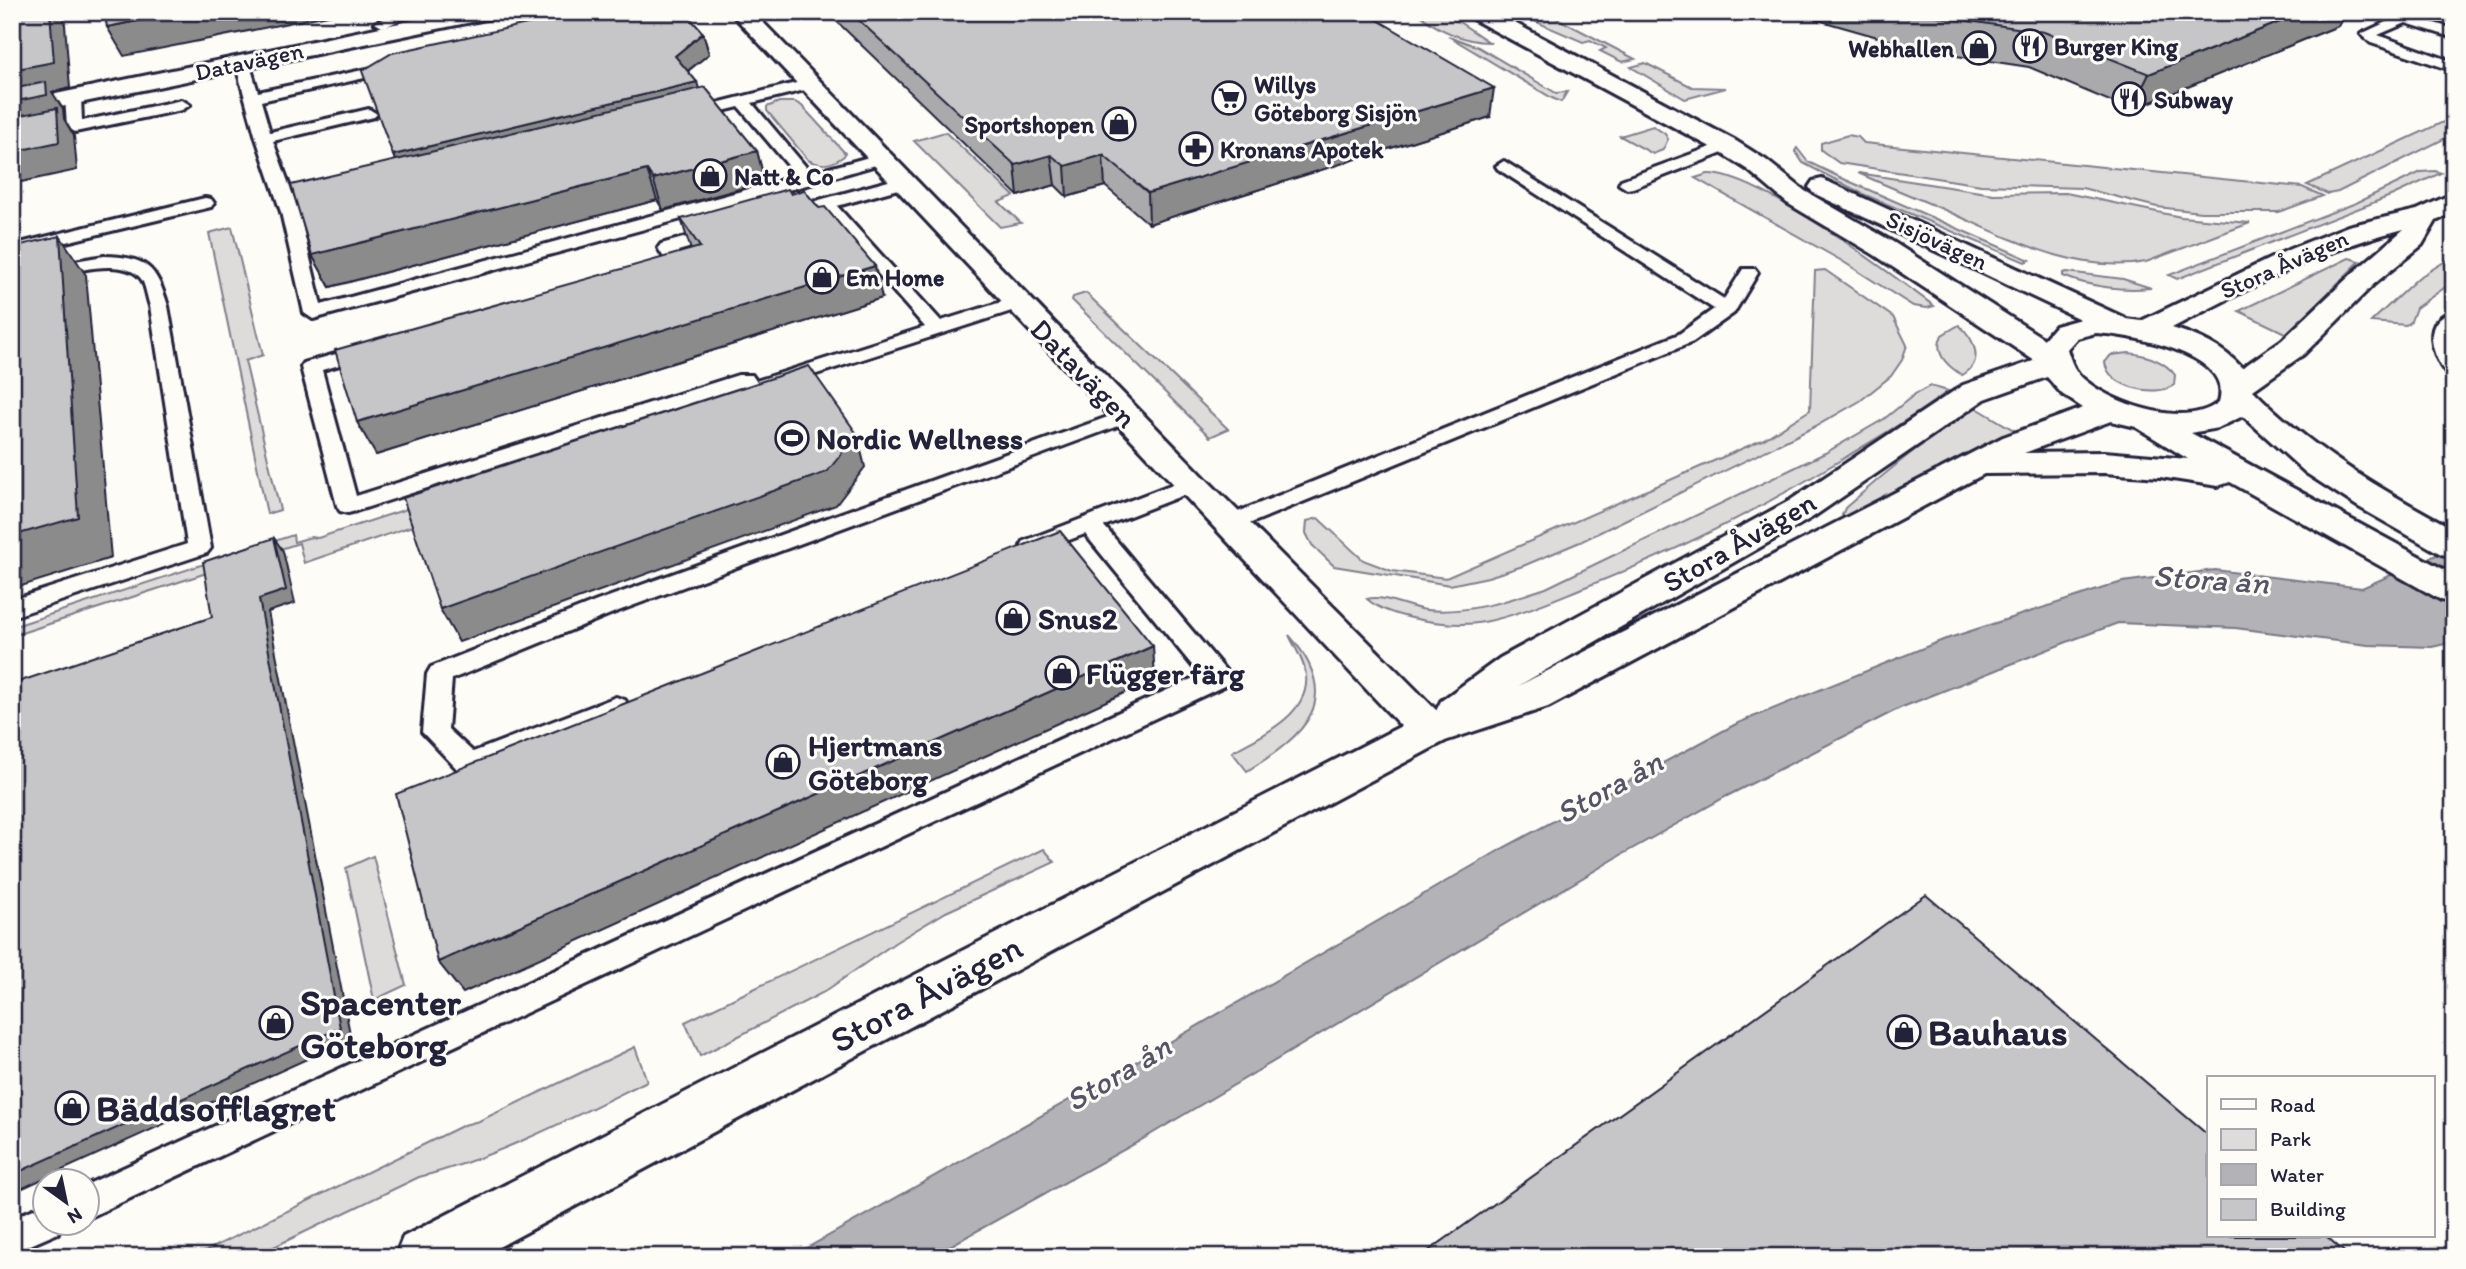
<svg xmlns="http://www.w3.org/2000/svg" width="2466" height="1269" viewBox="0 0 2466 1269" font-family="Itim,sans-serif">
  <style>
    .green { fill: #dddcdb; stroke: #807f8b; stroke-width: 2 }
    .water { fill: #b2b2b7; stroke: #787885; stroke-width: 2 }
    .lines { fill: none; stroke-linecap: round; stroke-linejoin: round }
    .service-casing { stroke: #22223b; stroke-width: 6 }
    .minor-casing { stroke: #22223b; stroke-width: 6 }
    .tertiary-casing { stroke: #22223b; stroke-width: 6 }
    .service { fill: #fdfcf7; fill-rule: evenodd }
    .minor { fill: #fdfcf7; fill-rule: evenodd }
    .tertiary { fill: #fdfcf7; fill-rule: evenodd }
    .wall { fill: #aaaaac; stroke: #22223b; stroke-width: 2 }
    .shaded-wall { fill: #8b8b8c; stroke: #22223b; stroke-width: 2 }
    .building { fill: #c6c6c8; stroke: #22223b; stroke-width: 2 }
    .labels { text-anchor: middle; dominant-baseline: central; stroke-width: 6; stroke-linejoin: round; paint-order: stroke }
    .far-poi-label { font-size: 24px; font-weight: bold; fill: #22223b; stroke: #fdfcf7; text-anchor: start }
    .far-street-label { font-size: 24px; fill: #22223b; stroke: #fdfcf7 }
    .street-label { font-size: 30px; fill: #22223b; stroke: #fdfcf7 }
    .poi-label { font-size: 30px; font-weight: bold; fill: #22223b; stroke: #fdfcf7; text-anchor: start }
    .water-label { font-size: 32px; font-style: italic; fill: #545466; stroke: #fdfcf7 }
    .near-street-label { font-size: 37px; fill: #22223b; stroke: #fdfcf7 }
    .near-poi-label { font-size: 37px; font-weight: bold; fill: #22223b; stroke: #fdfcf7; text-anchor: start }
  </style>
  <rect width="100%" height="100%" fill="#fdfcf7"/>
  <filter id="ink" filterUnits="userSpaceOnUse"><feTurbulence type="fractalNoise" baseFrequency=".0143" numOctaves="2"/><feDisplacementMap in="SourceGraphic" scale="14" xChannelSelector="R" yChannelSelector="G"/><feConvolveMatrix kernelMatrix="1 2 1 2 8 2 1 2 1" color-interpolation-filters="sRGB"/></filter>
  <g filter="url(#ink)">
    <g class="green">
      <path d="M 1417,12 L 1444,12 L 1489,42 C 1465,42 1434,29 1417,12 Z"/>
      <path d="M 1513,12 L 1545,12 L 1635,59 L 1622,62 L 1600,51 L 1606,48 L 1590,40 L 1583,42 Z"/>
      <path d="M 1448,36 L 1478,47 L 1556,93 L 1567,92 L 1561,102 L 1552,98 Z"/>
      <path d="M 1645,63 L 1692,87 L 1726,88 L 1685,99 L 1631,67 Z"/>
      <path d="M 779,102 L 795,102 L 802,106 L 845,153 L 844,156 C 832,165 821,167 808,160 L 767,111 L 767,107 Z"/>
      <path d="M 2454,117 L 2454,134 L 2338,192 L 2328,194 L 2307,185 Z"/>
      <path d="M 1653,126 L 1665,134 L 1668,139 L 1663,150 L 1653,154 L 1620,136 Z"/>
      <path d="M 945,132 L 1014,196 L 999,202 L 1021,223 L 1000,227 L 914,141 Z"/>
      <path d="M 1848,135 L 1858,137 L 1864,143 L 2302,187 L 2323,196 L 2279,212 L 2201,212 L 2157,207 L 2082,188 L 1981,185 L 1839,163 L 1821,150 L 1821,143 Z"/>
      <path d="M 1797,148 L 1808,162 L 1846,180 L 2030,260 L 2025,262 L 1863,194 L 1803,163 L 1795,151 Z"/>
      <path d="M 2435,171 L 2441,173 L 2393,195 L 2177,279 L 2169,275 L 2356,203 L 2421,172 Z"/>
      <path d="M 1858,173 L 1993,194 L 2066,193 L 2181,217 L 2250,223 L 2146,262 C 2077,275 2007,237 1947,211 C 1917,198 1887,186 1858,173 Z"/>
      <path d="M 1708,174 C 1757,172 1891,274 1934,306 L 1927,308 L 1913,306 L 1842,261 L 1695,178 Z"/>
      <path d="M 232,227 L 263,355 L 245,361 L 280,510 L 267,514 L 209,233 Z"/>
      <path d="M 2454,256 L 2454,281 L 2416,308 L 2411,321 L 2406,325 L 2371,322 L 2418,278 Z"/>
      <path d="M 2349,258 L 2360,261 L 2287,334 L 2239,311 Z"/>
      <path d="M 1825,270 L 1893,317 L 1907,345 L 1902,360 L 1891,376 L 1860,401 L 1818,425 L 1580,542 L 1523,566 L 1488,577 L 1450,585 L 1334,566 L 1312,545 L 1306,533 L 1307,521 L 1318,518 L 1363,560 L 1392,571 L 1446,578 L 1764,439 L 1810,410 L 1815,271 Z"/>
      <path d="M 2067,272 L 2123,279 L 2151,288 C 2123,291 2090,287 2063,276 L 2063,273 Z"/>
      <path d="M 1086,293 L 1228,429 L 1210,437 L 1072,300 L 1073,297 Z"/>
      <path d="M 1959,325 C 1975,339 1985,363 1962,375 C 1947,366 1933,353 1942,335 Z"/>
      <path d="M 2129,353 C 2147,355 2164,360 2175,375 L 2174,385 C 2156,398 2107,387 2105,362 L 2111,355 Z"/>
      <path d="M 1930,386 L 1948,391 C 1916,416 1880,436 1846,457 C 1762,508 1676,552 1585,587 C 1552,600 1519,615 1484,622 C 1455,628 1389,619 1367,599 C 1384,594 1408,608 1426,610 C 1468,614 1507,601 1546,588 L 1825,453 L 1884,419 L 1915,394 Z"/>
      <path d="M 755,395 L 421,523 L 304,563 L 299,543 L 12,636 L 12,627 L 293,535 L 294,542 L 311,537 L 318,538 Z"/>
      <path d="M 1975,407 L 2017,432 L 1847,518 L 1842,515 L 1845,508 C 1887,471 1928,437 1975,407 Z"/>
      <path d="M 1289,635 C 1345,699 1306,735 1247,771 L 1232,752 C 1259,737 1310,715 1306,676 C 1305,662 1295,648 1289,635 Z"/>
      <path d="M 1044,849 L 1055,862 L 946,912 L 896,942 L 824,992 L 700,1056 L 685,1022 Z"/>
      <path d="M 373,856 L 406,985 L 374,1000 L 346,868 Z"/>
      <path d="M 635,1047 L 647,1081 C 578,1115 493,1159 419,1177 L 253,1257 L 193,1257 L 464,1125 L 479,1121 Z"/>
    </g>
    <path class="water" d="M 2454,547 L 2454,642 L 2432,647 L 2368,645 L 2235,628 L 2118,623 L 2072,640 L 1900,708 L 1727,796 L 1621,855 L 1138,1142 L 930,1257 L 791,1257 L 1101,1082 L 1505,847 L 1738,723 L 1943,640 L 2122,582 L 2215,570 L 2362,588 Z"/>
    <g class="lines">
      <defs>
        <g id="service">
          <path d="M 397,12 L 417,12 L 387,26 L 382,27 L 375,23 Z"/>
          <path d="M 2408,12 L 2427,12 L 2418,18 L 2454,29 L 2454,38 L 2406,23 L 2378,35 L 2454,62 L 2454,71 L 2371,43 L 2361,34 Z"/>
          <path d="M 242,58 L 249,62 L 258,92 L 396,63 L 403,67 L 396,71 L 261,101 L 270,132 L 369,109 L 377,114 L 374,117 L 273,141 L 299,212 L 321,305 L 797,176 L 739,107 L 690,119 L 685,117 L 682,114 L 685,111 L 808,80 L 813,82 L 816,85 L 813,88 L 752,103 L 811,173 L 880,154 L 888,159 L 886,162 L 814,183 L 313,319 L 304,313 L 281,212 L 256,138 L 235,62 Z"/>
          <path d="M 73,92 L 81,97 L 82,121 L 182,100 L 190,105 L 182,110 L 75,132 L 67,127 L 65,97 Z"/>
          <path d="M 1727,141 L 1735,146 L 1733,149 L 1633,188 L 1627,189 L 1619,184 L 1621,180 Z"/>
          <path d="M 1504,161 L 1724,299 L 1743,269 L 1755,269 L 1758,273 L 1734,313 L 1693,342 L 1239,528 L 1231,530 L 1223,528 L 1220,523 L 1223,518 L 1679,334 L 1714,309 L 1498,169 L 1496,166 Z"/>
          <path d="M 903,177 L 911,182 L 909,186 L 837,206 L 941,321 L 1017,297 L 1026,303 L 1024,307 L 758,393 L 744,393 L 740,387 L 356,511 L 348,513 L 340,511 L 337,506 L 301,367 L 304,363 L 371,344 L 381,350 L 378,354 L 322,370 L 356,496 L 738,375 L 752,375 L 756,381 L 925,327 L 822,210 L 785,220 L 776,215 L 779,211 Z"/>
          <path d="M 205,198 L 211,199 L 214,203 L 211,207 L 12,255 L 12,245 Z"/>
          <path d="M 720,228 L 726,229 L 729,233 L 726,237 L 678,251 L 686,264 L 683,268 L 655,275 L 646,270 L 649,266 L 666,261 L 658,248 L 661,244 Z"/>
          <path d="M 104,256 C 146,257 156,266 168,306 L 211,548 L 207,553 L 12,617 L 12,600 L 187,544 L 150,306 C 147,298 146,287 142,280 C 122,249 40,282 12,288 L 12,277 L 63,263 Z"/>
          <path d="M 2454,311 L 2451,335 L 2454,377 L 2447,375 C 2432,355 2420,320 2454,311 Z"/>
          <path d="M 1127,410 L 1134,412 L 1137,416 L 1134,420 L 613,613 L 452,679 L 448,729 L 473,752 L 616,697 L 625,700 L 629,707 L 625,714 L 469,775 L 460,772 L 422,732 L 427,674 L 431,667 L 597,601 Z"/>
          <path d="M 1191,477 L 1199,479 L 1202,484 L 1199,489 L 1104,526 L 1226,671 L 1230,678 L 1226,685 L 88,1218 L 88,1184 L 1200,675 L 1085,534 L 1032,554 L 1024,551 L 1021,546 L 1024,541 Z"/>
          <path d="M 46,1204 L 46,1224 L 62,1224 L 58,1233 L 12,1253 L 12,1218 Z"/>
        </g>
        <g id="minor">
          <path d="M 453,12 L 497,12 L 494,17 L 486,19 L 12,117 L 12,103 Z"/>
          <path d="M 730,12 L 753,12 L 1203,476 L 1445,719 L 1451,730 L 1445,741 L 1430,746 L 1415,741 Z"/>
          <path d="M 1466,12 L 1494,12 L 1736,141 L 1766,160 L 1805,191 L 1893,242 L 2063,351 L 2068,358 L 2063,365 L 2052,367 L 2041,365 L 1873,254 L 1787,203 L 1748,170 L 1718,151 L 1469,17 Z"/>
          <path d="M 1822,179 L 2125,318 L 2129,324 L 2125,330 L 2114,333 L 2103,330 L 1813,193 L 1809,187 L 1813,181 Z"/>
        </g>
        <path id="tertiary" d="M 2454,193 L 2454,212 L 2436,221 L 2422,245 L 2374,284 L 2304,354 L 2253,390 C 2311,449 2381,490 2454,529 L 2454,557 L 2441,554 L 2357,506 L 2306,473 L 2243,416 L 2218,428 L 2191,433 L 2454,575 L 2454,604 L 2441,600 L 2230,482 L 2218,486 L 2160,477 L 2104,473 L 1984,474 L 1548,707 L 1445,741 L 480,1257 L 395,1257 L 403,1237 L 1415,719 L 1435,713 L 1441,701 L 1500,658 L 1789,501 L 1963,385 L 2039,359 L 2036,348 L 2055,326 L 2095,315 L 2141,321 L 2290,249 L 2348,226 L 2417,210 ZM 2404,229 L 2354,272 L 2282,340 L 2242,368 C 2223,347 2200,336 2172,328 C 2246,289 2323,249 2404,229 ZM 2096,333 C 2128,335 2234,352 2219,402 C 2186,429 2116,405 2086,381 C 2075,373 2071,362 2067,349 L 2077,338 ZM 2047,377 L 2062,394 L 2083,408 L 2003,437 L 1518,686 L 1813,517 L 1985,399 ZM 2111,421 L 2136,427 L 2188,459 L 2104,452 L 2024,453 Z"/>
      </defs>
      <use href="#service" class="service-casing"/>
      <use href="#minor" class="minor-casing"/>
      <use href="#tertiary" class="tertiary-casing"/>
      <use href="#service" class="service"/>
      <use href="#minor" class="minor"/>
      <use href="#tertiary" class="tertiary"/>
    </g>
    <g class="wall">
      <path d="M 827,12 L 1364,12 L 1490,117 L 1149,224 L 1105,186 L 1067,197 L 1055,185 L 1018,196 Z"/>
      <path d="M 1790,12 L 2346,12 L 2338,26 L 2131,110 L 2029,67 L 1930,52 Z"/>
      <path d="M 703,33 L 709,54 L 688,71 L 698,88 L 757,151 L 765,182 L 663,210 L 657,200 L 330,287 L 312,255 L 395,160 L 393,155 Z"/>
      <path d="M 681,219 L 882,298 L 376,455 L 691,250 Z"/>
    </g>
    <g class="shaded-wall">
      <path d="M 50,12 L 64,12 L 70,88 L 52,92 L 63,109 L 64,119 L 74,136 L 77,170 L 12,184 L 12,70 Z"/>
      <path d="M 182,12 L 343,12 L 124,56 L 107,27 Z"/>
      <path d="M 2305,12 L 2346,12 L 2338,26 L 2131,110 L 2149,74 Z"/>
      <path d="M 703,33 L 709,54 L 681,76 L 675,56 Z"/>
      <path d="M 697,82 L 703,103 L 403,176 L 393,155 Z"/>
      <path d="M 1494,88 L 1490,117 L 1149,224 L 1148,193 Z"/>
      <path d="M 757,151 L 765,182 L 663,210 L 653,179 Z"/>
      <path d="M 1051,155 L 1055,185 L 1018,196 L 1015,165 Z"/>
      <path d="M 1103,155 L 1105,186 L 1067,197 L 1065,166 Z"/>
      <path d="M 647,170 L 657,200 L 330,287 L 312,255 Z"/>
      <path d="M 60,236 L 86,275 L 111,558 L 12,589 L 12,536 Z"/>
      <path d="M 875,266 L 882,298 L 376,455 L 357,422 Z"/>
      <path d="M 857,434 L 865,467 L 836,505 L 459,642 L 440,609 Z"/>
      <path d="M 274,538 L 283,551 L 295,603 L 268,612 L 351,1039 L 12,1193 L 12,1175 L 259,599 Z"/>
      <path d="M 1153,646 L 1155,679 L 463,993 L 438,962 Z"/>
    </g>
    <g class="building">
      <path d="M 12,12 L 50,12 L 54,62 L 12,70 Z"/>
      <path d="M 104,12 L 182,12 L 107,27 Z"/>
      <path d="M 583,12 L 685,12 L 703,33 L 675,56 L 697,82 L 393,155 L 362,71 L 392,53 Z"/>
      <path d="M 850,12 L 1364,12 L 1494,88 L 1148,193 L 1103,155 L 1065,166 L 1051,155 L 1015,165 Z"/>
      <path d="M 1925,12 L 2305,12 L 2149,74 L 2044,32 L 1942,17 Z"/>
      <path d="M 46,82 L 47,95 L 12,102 L 12,89 Z"/>
      <path d="M 705,87 L 757,151 L 653,179 L 647,170 L 312,255 L 291,185 Z"/>
      <path d="M 57,108 L 59,142 L 12,152 L 12,117 Z"/>
      <path d="M 788,189 L 791,194 L 804,190 L 819,208 L 825,207 L 875,266 L 357,422 L 335,350 L 700,247 L 681,219 Z"/>
      <path d="M 60,236 L 78,517 L 12,536 L 12,247 Z"/>
      <path d="M 809,366 L 857,434 L 827,472 L 440,609 L 403,498 Z"/>
      <path d="M 1060,531 L 1153,646 L 438,962 L 396,794 Z"/>
      <path d="M 274,538 L 286,590 L 259,599 L 340,1028 L 12,1175 L 12,684 L 212,617 L 203,562 Z"/>
      <path d="M 1926,895 L 2209,1136 L 2209,1236 L 2326,1236 L 2350,1257 L 1420,1257 Z"/>
    </g>
  </g>
  <defs>
    <symbol id="restaurant-ring" viewBox="-11 -11 22 22"><circle r="9.5" fill="#fdfcf7" stroke="#22223b" stroke-width="1.5"/><path d="M-5-6h1v4h1v-4h1v4h1v-4h1v5L-1.5 .5V6h-2V.5L-5-1ZM5-6V6H3V1.5H1.5Q1.5-4 5-6Z" fill="#22223b"/></symbol>
    <symbol id="shop-ring" viewBox="-11 -11 22 22"><circle r="9.5" fill="#fdfcf7" stroke="#22223b" stroke-width="1.5"/><path d="M-5-2.5h2.3a2.7 3.5 0 0 1 5.4 0H5L5.5 6h-11ZM-1.5-2.5h3a1.5 2.3 0 0 0-3 0Z" fill="#22223b"/></symbol>
    <symbol id="supermarket-ring" viewBox="-11 -11 22 22"><circle r="9.5" fill="#fdfcf7" stroke="#22223b" stroke-width="1.5"/><path d="M-6-5.5h2.5l.6 2H6L4.5 2H-2.5L-4.4-4H-6ZM-1.5 3.2a1.3 1.3 0 1 0 .1 0ZM3 3.2a1.3 1.3 0 1 0 .1 0Z" fill="#22223b"/></symbol>
    <symbol id="pharmacy-ring" viewBox="-11 -11 22 22"><circle r="9.5" fill="#fdfcf7" stroke="#22223b" stroke-width="1.5"/><path d="M-2-6h4v4h4v4h-4v4h-4v-4h-4v-4h4Z" fill="#22223b"/></symbol>
    <symbol id="stadium-ring" viewBox="-11 -11 22 22"><circle r="9.5" fill="#fdfcf7" stroke="#22223b" stroke-width="1.5"/><path d="M0-5a6.5 5 0 1 0 0 10a6.5 5 0 1 0 0-10ZM-3.5-1.8h7v3.6h-7Z" fill="#22223b"/></symbol>
  </defs>
  <g fill-rule="evenodd">
    <use href="#restaurant-ring" x="2011" y="27" width="38" height="38"/>
    <use href="#shop-ring" x="1960" y="29" width="38" height="38"/>
    <use href="#supermarket-ring" x="1210" y="79" width="38" height="38"/>
    <use href="#restaurant-ring" x="2110" y="80" width="38" height="38"/>
    <use href="#shop-ring" x="1100" y="105" width="38" height="38"/>
    <use href="#pharmacy-ring" x="1177" y="130" width="38" height="38"/>
    <use href="#shop-ring" x="691" y="157" width="38" height="38"/>
    <use href="#shop-ring" x="803" y="258" width="38" height="38"/>
    <use href="#stadium-ring" x="773" y="419" width="38" height="38"/>
    <use href="#shop-ring" x="994" y="599" width="38" height="38"/>
    <use href="#shop-ring" x="1043" y="654" width="38" height="38"/>
    <use href="#shop-ring" x="764" y="743" width="38" height="38"/>
    <use href="#shop-ring" x="257" y="1004" width="38" height="38"/>
    <use href="#shop-ring" x="1885" y="1013" width="38" height="38"/>
    <use href="#shop-ring" x="53" y="1089" width="38" height="38"/>
  </g>
  <g class="labels">
    <g class="far-poi-label">
      <text x="2054" y="46">Burger King</text>
      <text x="1954" y="48" text-anchor="end">Webhallen</text>
      <text x="1254" y="84">Willys<tspan x="1254" dy="28">Göteborg Sisjön</tspan></text>
      <text x="2154" y="99">Subway</text>
      <text x="1094" y="124" text-anchor="end">Sportshopen</text>
      <text x="1220" y="149">Kronans Apotek</text>
      <text x="734" y="176">Natt &amp; Co</text>
      <text x="846" y="277">Em Home</text>
    </g>
    <g class="far-street-label">
      <text transform="translate(249 61) rotate(-12)">Datavägen</text>
      <text transform="translate(1937 240) rotate(25)">Sisjövägen</text>
      <text transform="translate(2284 264) rotate(-24)">Stora Åvägen</text>
    </g>
    <g class="street-label">
      <text transform="translate(1084 373) rotate(46)">Datavägen</text>
      <text transform="translate(1739 542) rotate(-30)">Stora Åvägen</text>
    </g>
    <g class="poi-label">
      <text x="816" y="438">Nordic Wellness</text>
      <text x="1038" y="618">Snus2</text>
      <text x="1086" y="673">Flügger färg</text>
      <text x="808" y="745">Hjertmans<tspan x="808" dy="34">Göteborg</tspan></text>
    </g>
    <g class="water-label">
      <text transform="translate(2211 579) rotate(4)">Stora ån</text>
      <text transform="translate(1609 787) rotate(-29)">Stora ån</text>
      <text transform="translate(1118 1073) rotate(-31)">Stora ån</text>
    </g>
    <g class="near-street-label">
      <text transform="translate(926 993) rotate(-28)">Stora Åvägen</text>
    </g>
    <g class="near-poi-label">
      <text x="300" y="1002">Spacenter<tspan x="300" dy="43">Göteborg</tspan></text>
      <text x="1928" y="1032">Bauhaus</text>
      <text x="96" y="1108">Bäddsofflagret</text>
    </g>
  </g>
  <rect width="2466" height="1269" fill="none" stroke="#fdfcf7" stroke-width="42"/>
  <rect x="21" y="21" width="2424" height="1227" fill="none" stroke="#22223b" stroke-width="2.5" filter="url(#ink)"/>
  <rect x="2207" y="1076" width="228" height="161" fill="#fdfcf7" stroke="#a5a5ac" stroke-width="2"/>
  <rect x="2221" y="1099" width="35" height="10" fill="#fdfcf7" stroke="#a5a5ac" stroke-width="2"/>
  <text x="2270" y="1112" font-size="21" fill="#22223b">Road</text>
  <rect x="2221" y="1129" width="35" height="21" fill="#dddcdb" stroke="#a5a5ac" stroke-width="2"/>
  <text x="2270" y="1146" font-size="21" fill="#22223b">Park</text>
  <rect x="2221" y="1164" width="35" height="21" fill="#b2b2b7" stroke="#a5a5ac" stroke-width="2"/>
  <text x="2270" y="1182" font-size="21" fill="#22223b">Water</text>
  <rect x="2221" y="1199" width="35" height="21" fill="#c6c6c8" stroke="#a5a5ac" stroke-width="2"/>
  <text x="2270" y="1216" font-size="21" fill="#22223b">Building</text>
  <g transform="translate(66 1202) rotate(147)"><circle r="33" fill="#fdfcf7" stroke="#a5a5ac" stroke-width="2"/>
  <path d="M0-5L12 26L0 18L-12 26Z" fill="#22223b"/>
  <text y="-10" font-size="19" font-weight="bold" text-anchor="middle" fill="#22223b">N</text>
  </g>
</svg>
